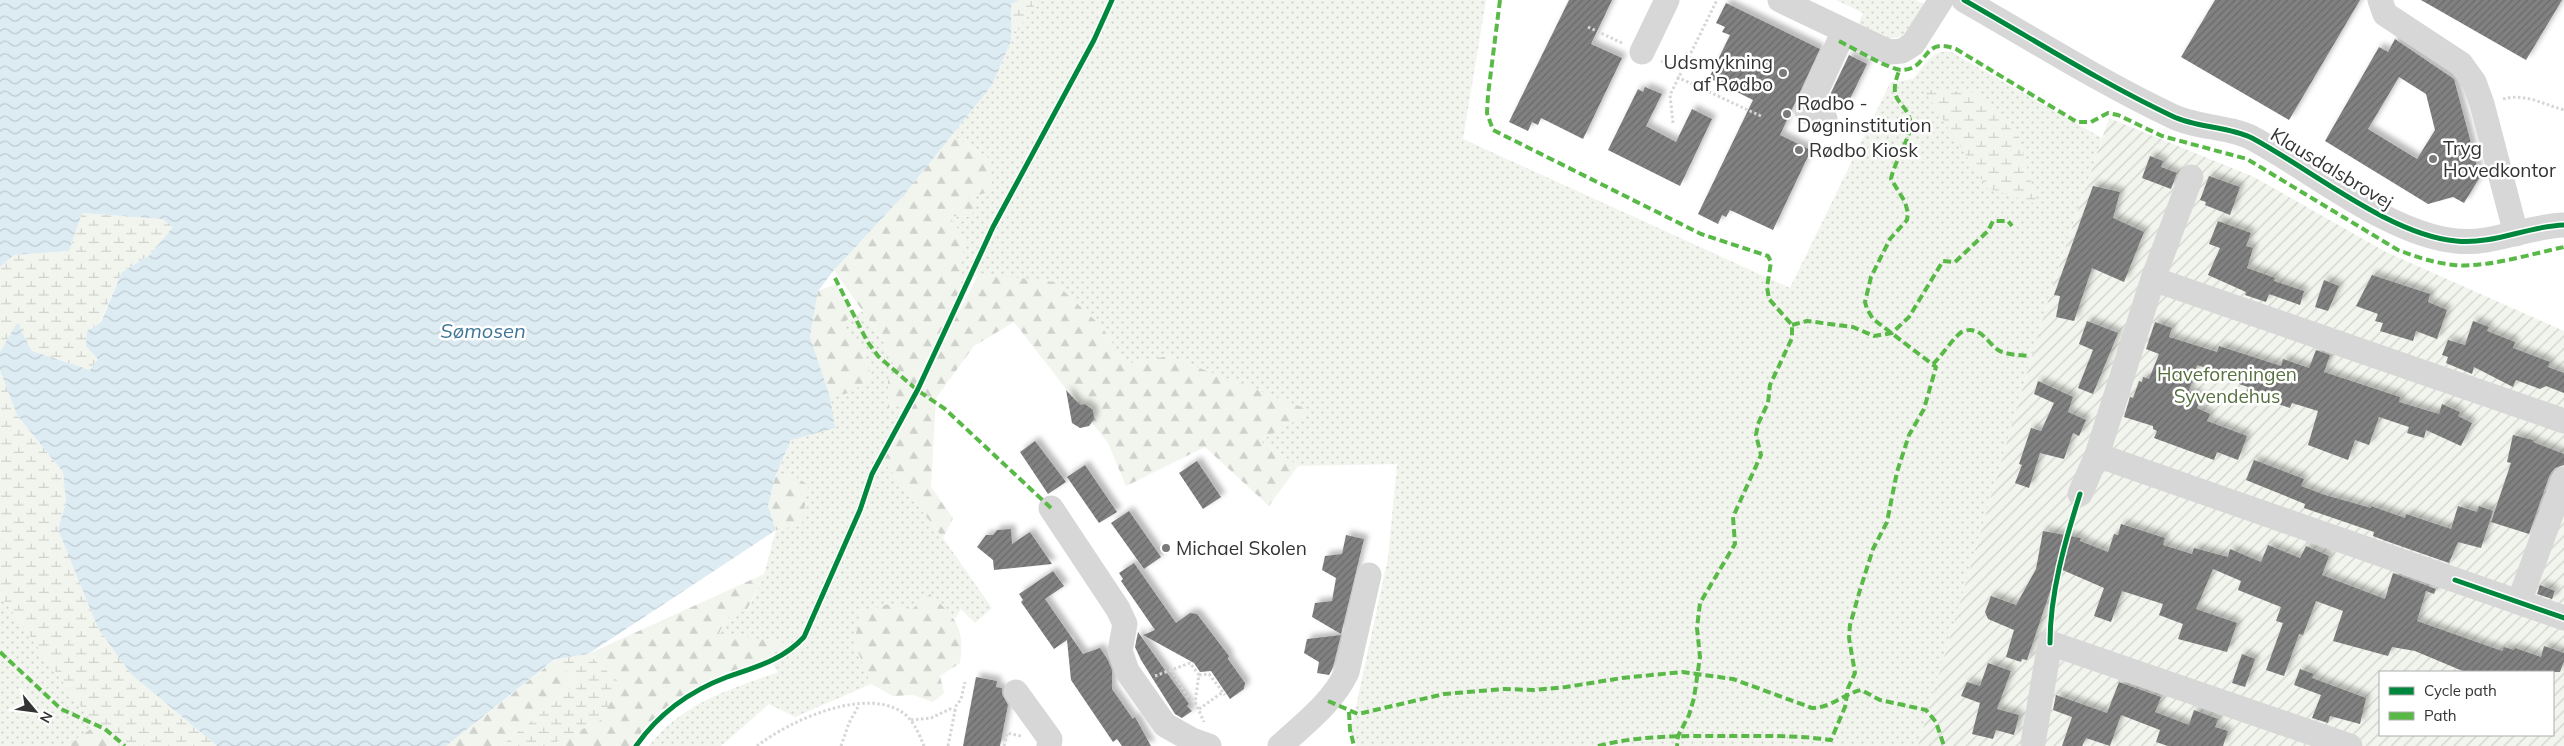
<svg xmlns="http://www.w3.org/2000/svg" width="2564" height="746" viewBox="0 0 2564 746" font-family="Mulish,sans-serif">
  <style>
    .grass { fill: url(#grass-dots) }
    .forest { fill: url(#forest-firs) }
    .wetland { fill: url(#wetland-marsh) }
    .garden { fill: url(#garden-furrows); fill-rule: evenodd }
    .water { fill: url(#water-waves) }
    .building { fill: url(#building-hatch); fill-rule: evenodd; filter: url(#shadow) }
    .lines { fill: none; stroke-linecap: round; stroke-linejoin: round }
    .path { stroke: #d6d6d6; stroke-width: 3; stroke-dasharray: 2.5 2.5; stroke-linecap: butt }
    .minor { stroke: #d7d7d7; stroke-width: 25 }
    .quiet { stroke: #58b947; stroke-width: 4; stroke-dasharray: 8 4; stroke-linecap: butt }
    .cycleway-casing { stroke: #fff; stroke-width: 8 }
    .cycleway { stroke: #00873e; stroke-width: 5 }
    .poi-dot { fill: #7a7a7a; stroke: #fff; stroke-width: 2 }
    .labels { text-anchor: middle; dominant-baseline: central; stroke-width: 5; stroke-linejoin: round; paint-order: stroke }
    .poi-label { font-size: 19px; fill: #333; stroke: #fff; text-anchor: start }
    .street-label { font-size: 19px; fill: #333; stroke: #fff }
    .park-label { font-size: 19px; fill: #56703f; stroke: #fff }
    .water-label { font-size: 20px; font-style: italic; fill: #3f7597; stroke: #fff }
  </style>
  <defs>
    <pattern id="grass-dots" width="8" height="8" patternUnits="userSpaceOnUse" patternTransform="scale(1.25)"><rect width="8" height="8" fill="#f1f5ed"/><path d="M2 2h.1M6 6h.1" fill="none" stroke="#cfd2cc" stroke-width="1.8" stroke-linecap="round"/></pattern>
    <pattern id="forest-firs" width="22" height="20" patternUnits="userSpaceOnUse" patternTransform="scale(1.25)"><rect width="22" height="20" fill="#f1f5ed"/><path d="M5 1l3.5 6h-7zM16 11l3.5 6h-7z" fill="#cfd2cc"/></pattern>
    <pattern id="wetland-marsh" width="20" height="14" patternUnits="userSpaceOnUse" patternTransform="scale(1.25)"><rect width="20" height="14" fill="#f1f5ed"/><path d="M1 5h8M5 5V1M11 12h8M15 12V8" fill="none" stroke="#cfd2cc"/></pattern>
    <pattern id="garden-furrows" width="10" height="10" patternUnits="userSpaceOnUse" patternTransform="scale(1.25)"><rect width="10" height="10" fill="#f1f5ed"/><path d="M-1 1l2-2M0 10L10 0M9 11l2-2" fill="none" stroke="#cfd2cc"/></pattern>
    <pattern id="water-waves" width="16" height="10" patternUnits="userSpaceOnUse" patternTransform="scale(1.25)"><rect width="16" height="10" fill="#ddebf3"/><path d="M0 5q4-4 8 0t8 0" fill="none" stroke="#becad1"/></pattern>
    <pattern id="building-hatch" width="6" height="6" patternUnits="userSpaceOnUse" patternTransform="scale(1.25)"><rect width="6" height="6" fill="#818181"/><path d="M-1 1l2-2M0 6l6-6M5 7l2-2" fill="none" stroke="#6a6a6a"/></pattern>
    <filter id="shadow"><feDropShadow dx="4.5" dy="-4.5" stdDeviation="2.5" flood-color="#0004"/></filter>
  </defs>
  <rect width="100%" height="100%" fill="#fff"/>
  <g class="grass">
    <path d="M 1038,0 L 1486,0 L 1463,139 L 1790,288 L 1890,83 L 1913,79 C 1924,66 1933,48 1951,52 L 2102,138 L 2053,284 L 1918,746 L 1356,746 L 1350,734 L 1388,558 L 1397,464 L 1298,466 L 1260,441 L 1311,411 L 1168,356 L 1126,364 L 1102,327 L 979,273 L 960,291 L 964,237 L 948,216 L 971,217 L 966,199 L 991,160 L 952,135 L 992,85 L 1011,41 Z"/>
    <path d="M 1836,0 L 1916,0 L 1925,5 L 1905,35 L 1890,39 L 1858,25 L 1863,13 Z"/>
    <path d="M 862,311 L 882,339 L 900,377 L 889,408 L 907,402 L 868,476 L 823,601 L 882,459 L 943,538 L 992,608 L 975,623 L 961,609 L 955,619 L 930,595 L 910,611 L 889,604 L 854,642 L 871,684 L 795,717 L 769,704 L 721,746 L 649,746 C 682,703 729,690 778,672 L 771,662 L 784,643 L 719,634 L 730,614 L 748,610 L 764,574 L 776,530 L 802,524 L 790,473 L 775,477 L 792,439 L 834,428 L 830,397 L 849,393 L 872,377 L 866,362 L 865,348 L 846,330 L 845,322 Z"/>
    <path d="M 0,595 L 95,726 L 67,746 L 0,746 Z"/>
  </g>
  <g class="forest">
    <path d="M 952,135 L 991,160 L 992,191 L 967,198 L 977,204 L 971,217 L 949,216 L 964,237 L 960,291 L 907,402 L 888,408 L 888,378 L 899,377 L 882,339 L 834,270 L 904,195 Z"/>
    <path d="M 979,273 L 1054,282 L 1102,327 L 1126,364 L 1168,356 L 1312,411 L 1260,441 L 1298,466 L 1269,506 L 1205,447 L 1126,486 L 1108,443 L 1014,322 L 974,346 L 936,398 L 931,487 L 953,518 L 943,538 L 882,459 Z"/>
    <path d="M 836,284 L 854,314 L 845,322 L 846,330 L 865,348 L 866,362 L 872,377 L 849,393 L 830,397 L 810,337 L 818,291 Z"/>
    <path d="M 790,473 L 808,485 L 802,524 L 776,530 L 768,506 L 775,477 Z"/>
    <path d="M 764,574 L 747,610 L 730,614 L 719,633 L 785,643 L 771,662 L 702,688 L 680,701 L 661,716 L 636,746 L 548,746 L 620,683 L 588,654 Z"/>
    <path d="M 930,594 C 956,619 965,626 960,663 L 940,676 L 944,693 L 933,702 L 913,695 L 893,696 L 871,684 L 854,642 L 861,612 L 889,604 L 910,611 Z"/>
    <path d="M 556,659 L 578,683 L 501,746 L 446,746 Z"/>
    <path d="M 95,726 L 119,746 L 67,746 Z"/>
  </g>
  <g class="wetland">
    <path d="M 1019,0 L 1038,0 L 1011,41 L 1011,4 Z"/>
    <path d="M 1924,90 L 1974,92 L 2019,137 L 2037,204 L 1987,188 Z"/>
    <path d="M 82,213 L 163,219 L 174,227 L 150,255 L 122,272 L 100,322 L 87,331 L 98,359 L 90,370 L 32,351 L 17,324 L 0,352 L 0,267 L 14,255 L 69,251 Z"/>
    <path d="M 0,370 L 17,415 L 63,472 L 66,503 L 58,529 L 131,674 L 217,746 L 119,746 L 95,726 L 0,595 Z"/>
    <path d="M 588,654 L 620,683 L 601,720 L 548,746 L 501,746 L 578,683 L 556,659 Z"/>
  </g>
  <path class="garden" d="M 2109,118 L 2254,177 L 2386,252 L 2564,331 L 2564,746 L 1918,746 L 2053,284 ZM 2380,672 L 2553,672 L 2553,735 L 2380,735 Z"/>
  <path class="water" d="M 0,0 L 1019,0 L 1011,4 L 1011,41 L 992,85 L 904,195 L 834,270 L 818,291 L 810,337 L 830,397 L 835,428 L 791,440 L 775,477 L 768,506 L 776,530 L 588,654 L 555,659 L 446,746 L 217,746 L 131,674 L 98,628 L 58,529 L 66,503 L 63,472 L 17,415 L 0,370 L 0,352 L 17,323 L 32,351 L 90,370 L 98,359 L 86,346 L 87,331 L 101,322 L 122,272 L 150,255 L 173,227 L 162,219 L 82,213 L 69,251 L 14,255 L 0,267 Z"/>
  <g class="building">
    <path d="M 1569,0 L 1612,0 L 1591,44 L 1622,58 L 1583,139 L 1541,118 L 1538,125 L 1532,122 L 1528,131 L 1509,122 Z"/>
    <path d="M 2215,0 L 2360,0 L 2289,120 L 2181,57 Z"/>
    <path d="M 2421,0 L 2562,0 L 2526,60 Z"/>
    <path d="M 1726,3 L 1820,49 L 1780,135 L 1811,150 L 1773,230 L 1730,210 L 1726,217 L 1722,215 L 1718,224 L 1698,214 L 1753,100 L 1709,78 L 1730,35 L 1722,32 L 1725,27 L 1716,23 Z"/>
    <path d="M 2395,39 L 2454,79 L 2480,177 L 2464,203 L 2453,197 L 2428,204 L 2325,141 L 2379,47 L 2388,52 ZM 2399,77 L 2426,94 L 2435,130 L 2417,159 L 2368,129 Z"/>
    <path d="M 1849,55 L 1867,64 L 1848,103 L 1838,97 L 1835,102 L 1828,99 Z"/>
    <path d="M 1645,87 L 1662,94 L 1646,126 L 1676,142 L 1692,109 L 1712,119 L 1680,186 L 1608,150 L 1638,89 L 1643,92 Z"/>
    <path d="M 2150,156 L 2163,161 L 2161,167 L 2177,173 L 2171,189 L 2142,178 Z"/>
    <path d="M 2209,176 L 2240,187 L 2230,215 L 2205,205 L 2206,202 L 2200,200 Z"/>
    <path d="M 2093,186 L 2120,192 L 2113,218 L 2144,232 L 2124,282 L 2092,268 L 2074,321 L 2056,317 L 2060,296 L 2054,295 Z"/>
    <path d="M 2218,221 L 2251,233 L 2246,246 L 2253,248 L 2247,268 L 2275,278 L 2274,281 L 2304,291 L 2300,305 L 2269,294 L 2266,302 L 2245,295 L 2246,292 L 2208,275 L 2220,248 L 2209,244 Z"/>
    <path d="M 2372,275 L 2430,294 L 2428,302 L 2447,310 L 2437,339 L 2416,331 L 2413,341 L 2380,331 L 2383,323 L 2375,321 L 2378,314 L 2356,306 Z"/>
    <path d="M 2324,280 L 2339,286 L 2328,311 L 2315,307 Z"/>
    <path d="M 2087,321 L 2118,333 L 2093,394 L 2078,388 L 2093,350 L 2079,344 Z"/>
    <path d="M 2473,321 L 2489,327 L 2487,331 L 2515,342 L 2513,348 L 2550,362 L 2548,367 L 2564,373 L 2564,393 L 2546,386 L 2540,389 L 2516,380 L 2513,387 L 2474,367 L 2472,374 L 2446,363 L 2448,357 L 2442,355 L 2448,340 L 2465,345 Z"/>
    <path d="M 2155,322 L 2172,328 L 2169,337 L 2217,352 L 2219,346 L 2281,366 L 2283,359 L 2309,368 L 2316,350 L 2330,355 L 2324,372 L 2400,397 L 2399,402 L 2439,414 L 2442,404 L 2460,412 L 2458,416 L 2472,423 L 2461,446 L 2426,430 L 2424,438 L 2407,433 L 2409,427 L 2379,417 L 2369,445 L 2355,440 L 2348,460 L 2308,445 L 2318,411 L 2292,403 L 2290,408 L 2246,393 L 2248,387 L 2239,384 L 2240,380 L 2197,365 L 2189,391 L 2202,397 L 2197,408 L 2210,414 L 2207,421 L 2247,436 L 2238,460 L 2217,452 L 2214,460 L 2154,438 L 2157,431 L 2153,429 L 2153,426 L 2124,417 L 2130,397 L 2133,398 L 2139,381 L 2142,382 L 2143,377 L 2149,379 L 2159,354 L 2146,349 Z"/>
    <path d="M 2038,381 L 2073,397 L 2068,412 L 2086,420 L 2079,436 L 2073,433 L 2064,459 L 2040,453 L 2029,488 L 2015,483 L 2022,465 L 2019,464 L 2031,428 L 2041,431 L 2054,403 L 2034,394 Z"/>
    <path d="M 1066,390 L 1080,405 L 1085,404 L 1093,410 L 1094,419 L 1089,426 L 1080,428 L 1072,423 Z"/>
    <path d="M 2513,435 L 2533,440 L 2533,442 L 2564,454 L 2564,465 L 2555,468 L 2550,474 L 2529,534 L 2491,522 L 2511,463 L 2507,462 Z"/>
    <path d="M 1035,441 L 1066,482 L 1048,494 L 1020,452 Z"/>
    <path d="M 2254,460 L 2304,479 L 2301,486 L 2325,495 L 2371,508 L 2371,506 L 2405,518 L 2406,514 L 2451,529 L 2458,506 L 2477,512 L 2479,506 L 2493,511 L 2481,548 L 2458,542 L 2449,563 L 2386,541 L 2373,536 L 2374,532 L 2304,508 L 2305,504 L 2246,480 Z"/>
    <path d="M 1197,461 L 1221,497 L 1203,509 L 1179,473 Z"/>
    <path d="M 1085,465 L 1117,512 L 1099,523 L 1067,477 Z"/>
    <path d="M 1129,511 L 1161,557 L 1144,569 L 1111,523 Z"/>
    <path d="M 2121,524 L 2165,538 L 2163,545 L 2192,554 L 2194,548 L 2228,557 L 2230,549 L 2261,562 L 2268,545 L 2300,558 L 2306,546 L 2329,556 L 2322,575 L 2385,599 L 2393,573 L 2436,589 L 2434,594 L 2426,591 L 2417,621 L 2502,651 L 2504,647 L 2514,650 L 2515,648 L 2541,657 L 2544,646 L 2564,653 L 2564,661 L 2560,672 L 2465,672 L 2415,651 L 2392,647 L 2388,656 L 2333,641 L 2343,611 L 2316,601 L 2303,635 L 2299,634 L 2284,676 L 2266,670 L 2283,623 L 2276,621 L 2281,607 L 2238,590 L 2241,581 L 2213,569 L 2196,609 L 2237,623 L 2227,652 L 2178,639 L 2183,624 L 2159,615 L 2163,604 L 2122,591 L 2111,622 L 2094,616 L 2104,588 L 2058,568 L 2027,660 L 2022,659 L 2021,662 L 2006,657 L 2014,630 L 1988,619 L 1985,612 L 1991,596 L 2016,605 L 2036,569 L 2043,531 L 2081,538 L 2080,541 L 2108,552 L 2114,534 L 2118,535 Z"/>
    <path d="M 1011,529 L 1012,544 L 1030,532 L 1052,564 L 994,570 L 993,560 L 977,547 L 986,535 L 993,535 L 997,530 Z"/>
    <path d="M 1346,535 L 1364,539 L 1341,634 L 1312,617 L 1315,603 L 1332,601 L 1336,578 L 1322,570 L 1325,556 L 1342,554 Z"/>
    <path d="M 1134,563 L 1176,623 L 1190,613 L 1197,614 L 1229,656 L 1228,659 L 1245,683 L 1244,689 L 1230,699 L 1211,671 L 1200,672 L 1194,663 L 1143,635 L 1155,630 L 1121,581 L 1123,579 L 1119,573 Z"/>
    <path d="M 1053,571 L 1064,586 L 1045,599 L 1083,654 L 1100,648 L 1108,660 L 1112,670 L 1112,689 L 1133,719 L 1135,717 L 1151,746 L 1122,746 L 1117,739 L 1113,742 L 1071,680 L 1067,640 L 1054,649 L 1021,602 L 1023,600 L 1019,594 Z"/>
    <path d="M 2540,585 L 2555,591 L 2552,599 L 2537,594 Z"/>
    <path d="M 1138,632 L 1189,704 L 1187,706 L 1192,711 L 1182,718 L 1175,714 L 1141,660 L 1135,647 Z"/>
    <path d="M 1341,635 L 1333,667 L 1329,675 L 1317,673 L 1319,662 L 1304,653 L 1307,639 Z"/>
    <path d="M 2242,654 L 2255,659 L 2245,687 L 2232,683 Z"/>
    <path d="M 1988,663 L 2011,671 L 1997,709 L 2019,715 L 2014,735 L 1996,730 L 1993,739 L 1972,734 L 1980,703 L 1961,696 L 1967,682 L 1980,686 Z"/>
    <path d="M 2300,669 L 2314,674 L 2312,678 L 2366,698 L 2360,724 L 2330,716 L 2328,723 L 2312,718 L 2321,695 L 2294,685 Z"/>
    <path d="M 976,677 L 997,681 L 996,687 L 1002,688 L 1002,694 L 1008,705 L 1000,746 L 963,746 Z"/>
    <path d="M 2119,682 L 2161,697 L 2155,712 L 2189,725 L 2194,710 L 2218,719 L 2215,727 L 2228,731 L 2223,746 L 2168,746 L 2156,742 L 2160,730 L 2121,715 L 2110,746 L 2086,738 L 2082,746 L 2062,746 L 2072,717 L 2053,710 L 2056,695 L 2107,713 Z"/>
  </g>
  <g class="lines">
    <g class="path">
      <path d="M 1588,27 L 1624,44"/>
      <path d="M 1661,61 L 1680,70"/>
      <path d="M 1677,77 L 1763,117"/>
      <path d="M 2503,99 C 2526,93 2542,104 2564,110"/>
      <path d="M 1673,123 L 1670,95 L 1717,0"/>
      <path d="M 1171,670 L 1187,696 L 1195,702"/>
      <path d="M 1199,675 L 1209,674 L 1225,695"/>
      <path d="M 1155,676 L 1190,663 L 1199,675 L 1195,702 L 1204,722"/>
      <path d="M 1199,709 L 1223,692"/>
      <path d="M 911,720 L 931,718 L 950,709 L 955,710"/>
      <path d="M 757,746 C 789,721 870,683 907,716 C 915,724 920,736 924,746"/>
      <path d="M 841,746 L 849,723 L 859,705"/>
      <path d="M 948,746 L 956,706 L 961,699 L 965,682"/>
      <path d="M 1004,746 L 1007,733 L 1021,736"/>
    </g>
    <g class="minor">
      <path d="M 1780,0 L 1889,52 L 1902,51 L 1913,44 L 1941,0"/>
      <path d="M 1964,0 C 2033,39 2100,82 2172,116 C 2196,128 2228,126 2252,138 C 2312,170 2390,235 2456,241 C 2493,245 2528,226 2564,225"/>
      <path d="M 2380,0 L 2385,14 L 2461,64 L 2474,82 L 2482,104 L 2516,234"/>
      <path d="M 1642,52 L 1667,0"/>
      <path d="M 1825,119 L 1807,111 L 1844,31"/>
      <path d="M 2153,279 L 2564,421"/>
      <path d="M 2097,455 L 2564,618"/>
      <path d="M 2080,494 L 2097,455 L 2153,279 L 2191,177"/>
      <path d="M 1051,508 L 1118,609 L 1125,624 L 1120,651 L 1127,671 L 1165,725 L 1192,740 L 1209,746"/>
      <path d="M 2519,602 L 2564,479"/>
      <path d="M 1016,692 L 1050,739 L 1049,746"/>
      <path d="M 2033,743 L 2050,643 L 2350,746"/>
      <path d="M 1280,746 C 1305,723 1333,702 1347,672 L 1369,575"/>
    </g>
    <g class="quiet">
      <path d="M 1500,0 L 1488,95 L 1487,113 L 1493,130 L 1701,234 L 1768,256 L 1771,262 L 1767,287 L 1769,299 L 1792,325 L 1792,338 L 1770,385 L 1768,403 L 1758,424 L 1756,435 L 1761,455 L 1733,517 L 1735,544 L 1700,603 L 1697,628 L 1700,657 L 1694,698 L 1689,715 L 1678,736 L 1677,746"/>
      <path d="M 1839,41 C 1851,47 1892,71 1902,70 C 1930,69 1921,36 1956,49 L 2077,122 L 2091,122 L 2108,113 L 2118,115 L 2162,136 L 2247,159 L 2398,250 C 2416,257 2435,263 2454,265 C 2487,268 2531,254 2564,247"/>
      <path d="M 835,278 L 867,341 L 878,356 L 917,390 L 945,409 L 1051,508"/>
      <path d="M 1792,325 L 1807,321 L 1853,327 L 1874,336 L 1892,333 L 1909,317 L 1943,261 L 1955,262 L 1988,231 L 1993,221 L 2008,221 L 2012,226"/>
      <path d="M 1933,364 C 1940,358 1956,334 1962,332 C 1979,324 1987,342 1998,350 C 2006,355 2020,355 2029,356"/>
      <path d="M 0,652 L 61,709 L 105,729 L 125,746"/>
      <path d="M 1328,701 L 1358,714 L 1444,694 L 1504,689 L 1534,690 L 1566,687 L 1622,678 L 1682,672 L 1733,679 L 1812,708 C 1830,708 1844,694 1861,690 L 1880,700 L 1926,710 L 1936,722 L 1944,746"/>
      <path d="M 1349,712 L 1350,730 L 1354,746"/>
      <path d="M 1598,746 C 1640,735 1684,736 1727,736 C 1762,736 1797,735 1831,740 L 1845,707 L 1848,688 L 1855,673 L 1849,638 L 1850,625 L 1860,590 L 1873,549 L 1887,522 L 1897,472 L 1909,435 L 1924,409 L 1936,367 L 1873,319 L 1867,309 L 1865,302 L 1871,277 L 1890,239 L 1907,220 L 1908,213 L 1905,202 L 1891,179 C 1893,165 1912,134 1911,124 C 1907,99 1886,105 1899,71"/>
    </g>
    <defs>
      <g id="cycleway">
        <path d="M 1964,0 C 2033,39 2100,82 2172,116 C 2196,128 2228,126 2252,138 C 2312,170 2390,235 2456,241 C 2493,245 2528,226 2564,225"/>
        <path d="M 2455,580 L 2564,618"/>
        <path d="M 2050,643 C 2050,593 2065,541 2080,494"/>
        <path d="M 636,746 C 659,713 690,691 727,677 C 756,667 783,660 804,637 L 860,510 L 872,474 L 918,389 L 993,227 L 1094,40 L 1112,0"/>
      </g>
    </defs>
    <use href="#cycleway" class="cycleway-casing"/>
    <use href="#cycleway" class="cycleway"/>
  </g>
  <g class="poi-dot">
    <circle cx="1783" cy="73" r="5"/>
    <circle cx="1787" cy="114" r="5"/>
    <circle cx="1799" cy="150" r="5"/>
    <circle cx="2433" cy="159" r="5"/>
    <circle cx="1166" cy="548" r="5"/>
  </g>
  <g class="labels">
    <g class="poi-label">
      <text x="1773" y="62" text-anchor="end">Udsmykning<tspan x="1773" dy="22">af Rødbo</tspan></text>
      <text x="1797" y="103">Rødbo -<tspan x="1797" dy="22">Døgninstitution</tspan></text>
      <text x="2443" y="148">Tryg<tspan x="2443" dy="22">Hovedkontor</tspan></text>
      <text x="1809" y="150">Rødbo Kiosk</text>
      <text x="1176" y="548">Michael Skolen</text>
    </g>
    <g class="street-label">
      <text transform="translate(2332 168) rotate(31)">Klausdalsbrovej</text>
    </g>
    <g class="park-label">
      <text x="2227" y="374">Haveforeningen<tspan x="2227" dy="22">Syvendehus</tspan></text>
    </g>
    <g class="water-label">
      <text x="483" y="330">Sømosen</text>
    </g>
  </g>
  <rect x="2379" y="671" width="175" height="65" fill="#ffffff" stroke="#adadad"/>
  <rect x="2389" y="687" width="25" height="8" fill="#00873e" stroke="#adadad"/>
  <text x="2424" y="696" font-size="15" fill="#333333">Cycle path</text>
  <rect x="2389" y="712" width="25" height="8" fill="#58b947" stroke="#adadad"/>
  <text x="2424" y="721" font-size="15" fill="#333333">Path</text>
  <g transform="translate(35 711) rotate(119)" stroke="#ffffff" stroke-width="4" paint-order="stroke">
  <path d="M0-4L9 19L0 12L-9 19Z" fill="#333333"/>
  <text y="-8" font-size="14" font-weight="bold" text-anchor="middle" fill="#333333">N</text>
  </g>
</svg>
